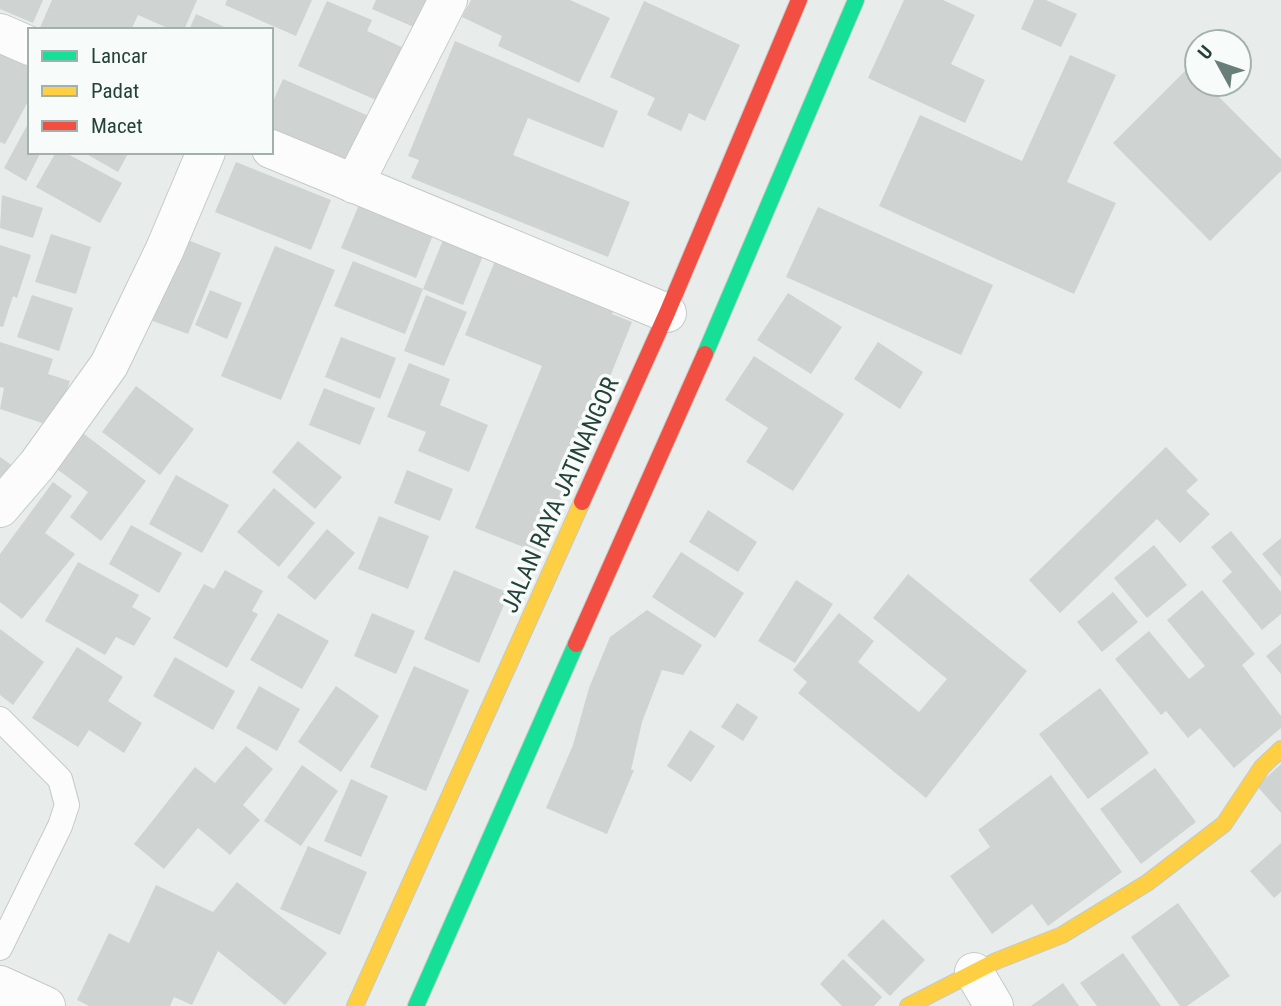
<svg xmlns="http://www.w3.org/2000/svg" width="1281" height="1006" viewBox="0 0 1281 1006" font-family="'Roboto Condensed',sans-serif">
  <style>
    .building { fill: #cfd4d2 }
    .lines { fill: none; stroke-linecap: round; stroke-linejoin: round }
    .lane-casing { stroke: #c5cac8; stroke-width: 26 }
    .street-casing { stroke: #c5cac8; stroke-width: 40 }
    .fast-casing { stroke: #c3cbc8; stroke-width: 18 }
    .slow-casing { stroke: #c3cbc8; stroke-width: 18 }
    .jam-casing { stroke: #c3cbc8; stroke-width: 18 }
    .lane { stroke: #fcfcfc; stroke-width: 24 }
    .street { stroke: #fcfcfc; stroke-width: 38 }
    .fast { stroke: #16e098; stroke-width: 16 }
    .slow { stroke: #ffcf43; stroke-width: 16 }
    .jam { stroke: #f24e42; stroke-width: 16 }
    .labels { text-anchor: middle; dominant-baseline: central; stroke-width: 7; stroke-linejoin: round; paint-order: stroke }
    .street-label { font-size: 24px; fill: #24423a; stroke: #f7fbf9 }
  </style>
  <rect width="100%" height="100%" fill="#e8edeb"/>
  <g class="building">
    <path d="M 0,0 L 43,0 L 33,23 L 0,9 Z"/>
    <path d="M 52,0 L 197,0 L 184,30 L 172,30 L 138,15 L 131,30 L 39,30 Z"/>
    <path d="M 227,0 L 312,0 L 296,36 L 225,5 Z"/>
    <path d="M 376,0 L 428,0 L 416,28 L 372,9 Z"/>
    <path d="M 471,0 L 570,0 L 610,18 L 579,83 L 498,46 L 502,36 L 462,17 Z"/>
    <path d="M 904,0 L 943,0 L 975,15 L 951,64 L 985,80 L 965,123 L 868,78 Z"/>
    <path d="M 1034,0 L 1046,0 L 1077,14 L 1061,47 L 1021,29 Z"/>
    <path d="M 327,1 L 372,20 L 367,31 L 406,49 L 383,103 L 298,66 Z"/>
    <path d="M 644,1 L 740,45 L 705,121 L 689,113 L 681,131 L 647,115 L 655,98 L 610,77 Z"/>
    <path d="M 196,14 L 231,30 L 189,30 Z"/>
    <path d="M 455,41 L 618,111 L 603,148 L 528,118 L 513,155 L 630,202 L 608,257 L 411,178 L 419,160 L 408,156 Z"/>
    <path d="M 0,43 L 30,53 L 30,98 L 5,144 L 0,142 Z"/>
    <path d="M 1070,55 L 1116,75 L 1067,182 L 1116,203 L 1074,294 L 879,206 L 920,115 L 1022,161 Z"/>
    <path d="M 1189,67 L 1197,75 L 1197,84 L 1206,84 L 1281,159 L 1281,171 L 1210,241 L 1113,143 Z"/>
    <path d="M 283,79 L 369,116 L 345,169 L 271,137 L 271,106 Z"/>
    <path d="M 30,120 L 30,152 L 41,152 L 26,181 L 4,168 Z"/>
    <path d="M 56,152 L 64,152 L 122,183 L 100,223 L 36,187 Z"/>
    <path d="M 83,152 L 129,152 L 118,172 Z"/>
    <path d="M 236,162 L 331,200 L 311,250 L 215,212 Z"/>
    <path d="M 2,195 L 43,208 L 33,238 L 0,228 Z"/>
    <path d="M 363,195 L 437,225 L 416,278 L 341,248 Z"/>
    <path d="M 818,207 L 993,285 L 961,355 L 786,277 Z"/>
    <path d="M 51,234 L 91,247 L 76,294 L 35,282 Z"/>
    <path d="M 175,235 L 221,253 L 188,334 L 142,317 Z"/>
    <path d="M 443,240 L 483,256 L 463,305 L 423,289 Z"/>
    <path d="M 0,245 L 31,255 L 17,298 L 13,296 L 3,327 L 0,326 Z"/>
    <path d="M 275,246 L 335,270 L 281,400 L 221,376 Z"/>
    <path d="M 499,251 L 619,299 L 612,314 L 632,322 L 539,553 L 475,528 L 542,366 L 465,335 Z"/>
    <path d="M 353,261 L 423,289 L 405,334 L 334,306 Z"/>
    <path d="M 210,290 L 242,303 L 227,339 L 195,325 Z"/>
    <path d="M 788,293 L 842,327 L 811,374 L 757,340 Z"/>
    <path d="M 32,295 L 73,308 L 59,351 L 17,337 Z"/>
    <path d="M 426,295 L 467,312 L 444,366 L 404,351 Z"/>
    <path d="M 341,337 L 396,358 L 380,399 L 325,377 Z"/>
    <path d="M 0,342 L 53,359 L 48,374 L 70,381 L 54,427 L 0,409 L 4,388 L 0,387 Z"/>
    <path d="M 878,342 L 923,372 L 900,409 L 854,379 Z"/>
    <path d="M 754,356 L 844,414 L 793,491 L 746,462 L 768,428 L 725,400 Z"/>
    <path d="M 409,363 L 450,379 L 440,405 L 488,425 L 469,472 L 418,451 L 426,432 L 387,417 Z"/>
    <path d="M 136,386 L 194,429 L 160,475 L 102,432 Z"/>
    <path d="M 324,388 L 375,408 L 360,445 L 309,425 Z"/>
    <path d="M 80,431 L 146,481 L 101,541 L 70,517 L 88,492 L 54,467 Z"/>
    <path d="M 298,441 L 342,477 L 315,509 L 272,472 Z"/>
    <path d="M 1166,447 L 1198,480 L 1186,491 L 1210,514 L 1180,543 L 1157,519 L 1060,613 L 1029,580 Z"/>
    <path d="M 0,457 L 17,469 L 0,492 Z"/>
    <path d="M 407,470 L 453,489 L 440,521 L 394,503 Z"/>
    <path d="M 176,475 L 229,505 L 202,553 L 149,524 Z"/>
    <path d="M 53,482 L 72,496 L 45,533 L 75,554 L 22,619 L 0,602 L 0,554 Z"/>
    <path d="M 274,488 L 315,523 L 279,567 L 237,532 Z"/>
    <path d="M 708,510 L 757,542 L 738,572 L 689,542 Z"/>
    <path d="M 379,516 L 429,536 L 408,589 L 358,569 Z"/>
    <path d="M 131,525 L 182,553 L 159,593 L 109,564 Z"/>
    <path d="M 327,529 L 355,553 L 315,600 L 287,577 Z"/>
    <path d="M 1231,531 L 1281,592 L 1281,614 L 1262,630 L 1222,581 L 1232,572 L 1211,547 Z"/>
    <path d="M 1281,538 L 1281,577 L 1262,554 Z"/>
    <path d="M 1154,545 L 1187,585 L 1147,618 L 1114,578 Z"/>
    <path d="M 681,552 L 744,593 L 715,638 L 652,597 Z"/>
    <path d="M 78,562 L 139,595 L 132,607 L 151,618 L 134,646 L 116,637 L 105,655 L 45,621 Z"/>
    <path d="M 225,570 L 263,591 L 252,611 L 258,614 L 227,668 L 173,638 L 204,584 L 214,589 Z"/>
    <path d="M 454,570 L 509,593 L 479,663 L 424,639 Z"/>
    <path d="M 908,574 L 1027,671 L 926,798 L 798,693 L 807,682 L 793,670 L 839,613 L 874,641 L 858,662 L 919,712 L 947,679 L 873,618 Z"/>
    <path d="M 796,580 L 833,604 L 795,663 L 758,641 Z"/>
    <path d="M 1202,590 L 1255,654 L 1242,665 L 1281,716 L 1281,728 L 1234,768 L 1200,728 L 1188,738 L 1166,711 L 1161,715 L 1115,659 L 1149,631 L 1189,679 L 1205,666 L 1167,620 Z"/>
    <path d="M 1113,592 L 1138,622 L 1102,652 L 1077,622 Z"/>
    <path d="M 647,610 L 702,645 L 683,675 L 662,670 L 642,722 L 631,770 L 634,770 L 607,834 L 546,808 L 573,745 L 589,688 L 610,637 Z"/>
    <path d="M 278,613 L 329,641 L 302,689 L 250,660 Z"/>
    <path d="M 372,613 L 415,631 L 396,674 L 354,656 Z"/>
    <path d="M 0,629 L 44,662 L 13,705 L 0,695 Z"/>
    <path d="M 1281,644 L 1281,674 L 1266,656 Z"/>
    <path d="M 77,647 L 123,677 L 108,701 L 142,723 L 124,753 L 89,730 L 78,747 L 32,718 Z"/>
    <path d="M 175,657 L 235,691 L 213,730 L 153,696 Z"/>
    <path d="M 414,666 L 469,690 L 426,791 L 370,767 Z"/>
    <path d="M 259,686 L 300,709 L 277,751 L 236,728 Z"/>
    <path d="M 336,686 L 379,716 L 341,772 L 298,742 Z"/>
    <path d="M 1100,688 L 1149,753 L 1088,799 L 1039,734 Z"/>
    <path d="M 737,703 L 758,717 L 743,741 L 721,727 Z"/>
    <path d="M 690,730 L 715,746 L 691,782 L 667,766 Z"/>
    <path d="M 246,746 L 273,769 L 243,805 L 260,820 L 230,855 L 198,828 L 164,869 L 134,844 L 195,767 L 215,783 Z"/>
    <path d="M 1281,764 L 1281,813 L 1257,786 Z"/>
    <path d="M 302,765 L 338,791 L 301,846 L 264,821 Z"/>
    <path d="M 1155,768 L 1196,822 L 1141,864 L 1100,809 Z"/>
    <path d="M 1051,775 L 1122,872 L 1048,926 L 1032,904 L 992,934 L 950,876 L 990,847 L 978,830 Z"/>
    <path d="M 351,779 L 388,796 L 361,857 L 324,841 Z"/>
    <path d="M 1281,843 L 1281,892 L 1274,898 L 1250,871 Z"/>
    <path d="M 308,846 L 367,872 L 340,935 L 280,909 Z"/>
    <path d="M 237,882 L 327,953 L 285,1005 L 218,951 L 192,1005 L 174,997 L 170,1006 L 89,1006 L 77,1000 L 109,933 L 129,943 L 156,885 L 213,912 Z"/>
    <path d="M 1178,903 L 1230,976 L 1187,1006 L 1180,1006 L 1131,937 Z"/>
    <path d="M 883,919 L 925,960 L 890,996 L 847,955 Z"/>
    <path d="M 1123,953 L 1161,1006 L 1097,1006 L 1080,983 Z"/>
    <path d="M 843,959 L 882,997 L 874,1006 L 842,1006 L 820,984 Z"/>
    <path d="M 1063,983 L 1079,1006 L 1031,1006 Z"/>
  </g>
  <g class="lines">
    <defs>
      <path id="lane" d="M 0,719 L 60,779 L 67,805 L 60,826 L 0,948"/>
      <g id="street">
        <path d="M 0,33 L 30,46"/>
        <path d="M 271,149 L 667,313"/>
        <path d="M 354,184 L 448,0"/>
        <path d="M 0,508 L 37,465 L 109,365 L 165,249 L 206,152"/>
        <path d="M 974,972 L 994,1006"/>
        <path d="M 0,985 L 46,1006"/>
      </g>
      <g id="fast">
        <path d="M 705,354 L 856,0"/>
        <path d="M 416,1006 L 576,644"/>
      </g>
      <g id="slow">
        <path d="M 355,1006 L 582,502"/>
        <path d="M 908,1006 L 996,961 L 1062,935 L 1147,883 L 1224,824 L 1262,767 L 1281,749"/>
      </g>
      <g id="jam">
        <path d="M 582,502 L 667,313 L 799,0"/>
        <path d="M 576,644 L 705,354"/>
      </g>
    </defs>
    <use href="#lane" class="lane-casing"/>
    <use href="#street" class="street-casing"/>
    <use href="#fast" class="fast-casing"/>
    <use href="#slow" class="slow-casing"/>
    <use href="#jam" class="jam-casing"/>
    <use href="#lane" class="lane"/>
    <use href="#street" class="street"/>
    <use href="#fast" class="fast"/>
    <use href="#slow" class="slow"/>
    <use href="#jam" class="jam"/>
  </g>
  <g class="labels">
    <g class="street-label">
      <text transform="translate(560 495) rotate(-66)">JALAN RAYA JATINANGOR</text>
    </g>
  </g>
  <rect x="28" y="28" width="245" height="126" fill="#f7fbf9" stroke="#a3b1ad" stroke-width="2"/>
  <rect x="42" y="51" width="35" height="10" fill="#16e098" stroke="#a3b1ad" stroke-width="2"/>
  <text x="91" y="63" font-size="21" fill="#24423a">Lancar</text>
  <rect x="42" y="86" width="35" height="10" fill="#ffcf43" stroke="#a3b1ad" stroke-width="2"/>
  <text x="91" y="98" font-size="21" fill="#24423a">Padat</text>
  <rect x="42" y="121" width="35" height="10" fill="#f24e42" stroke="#a3b1ad" stroke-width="2"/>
  <text x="91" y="133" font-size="21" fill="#24423a">Macet</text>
  <g transform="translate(1218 63) rotate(310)"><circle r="33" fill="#f7fbf9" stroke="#a3b1ad" stroke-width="2"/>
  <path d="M0-5L12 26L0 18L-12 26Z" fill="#697e78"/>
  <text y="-10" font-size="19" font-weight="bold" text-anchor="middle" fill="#24423a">U</text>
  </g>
</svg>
